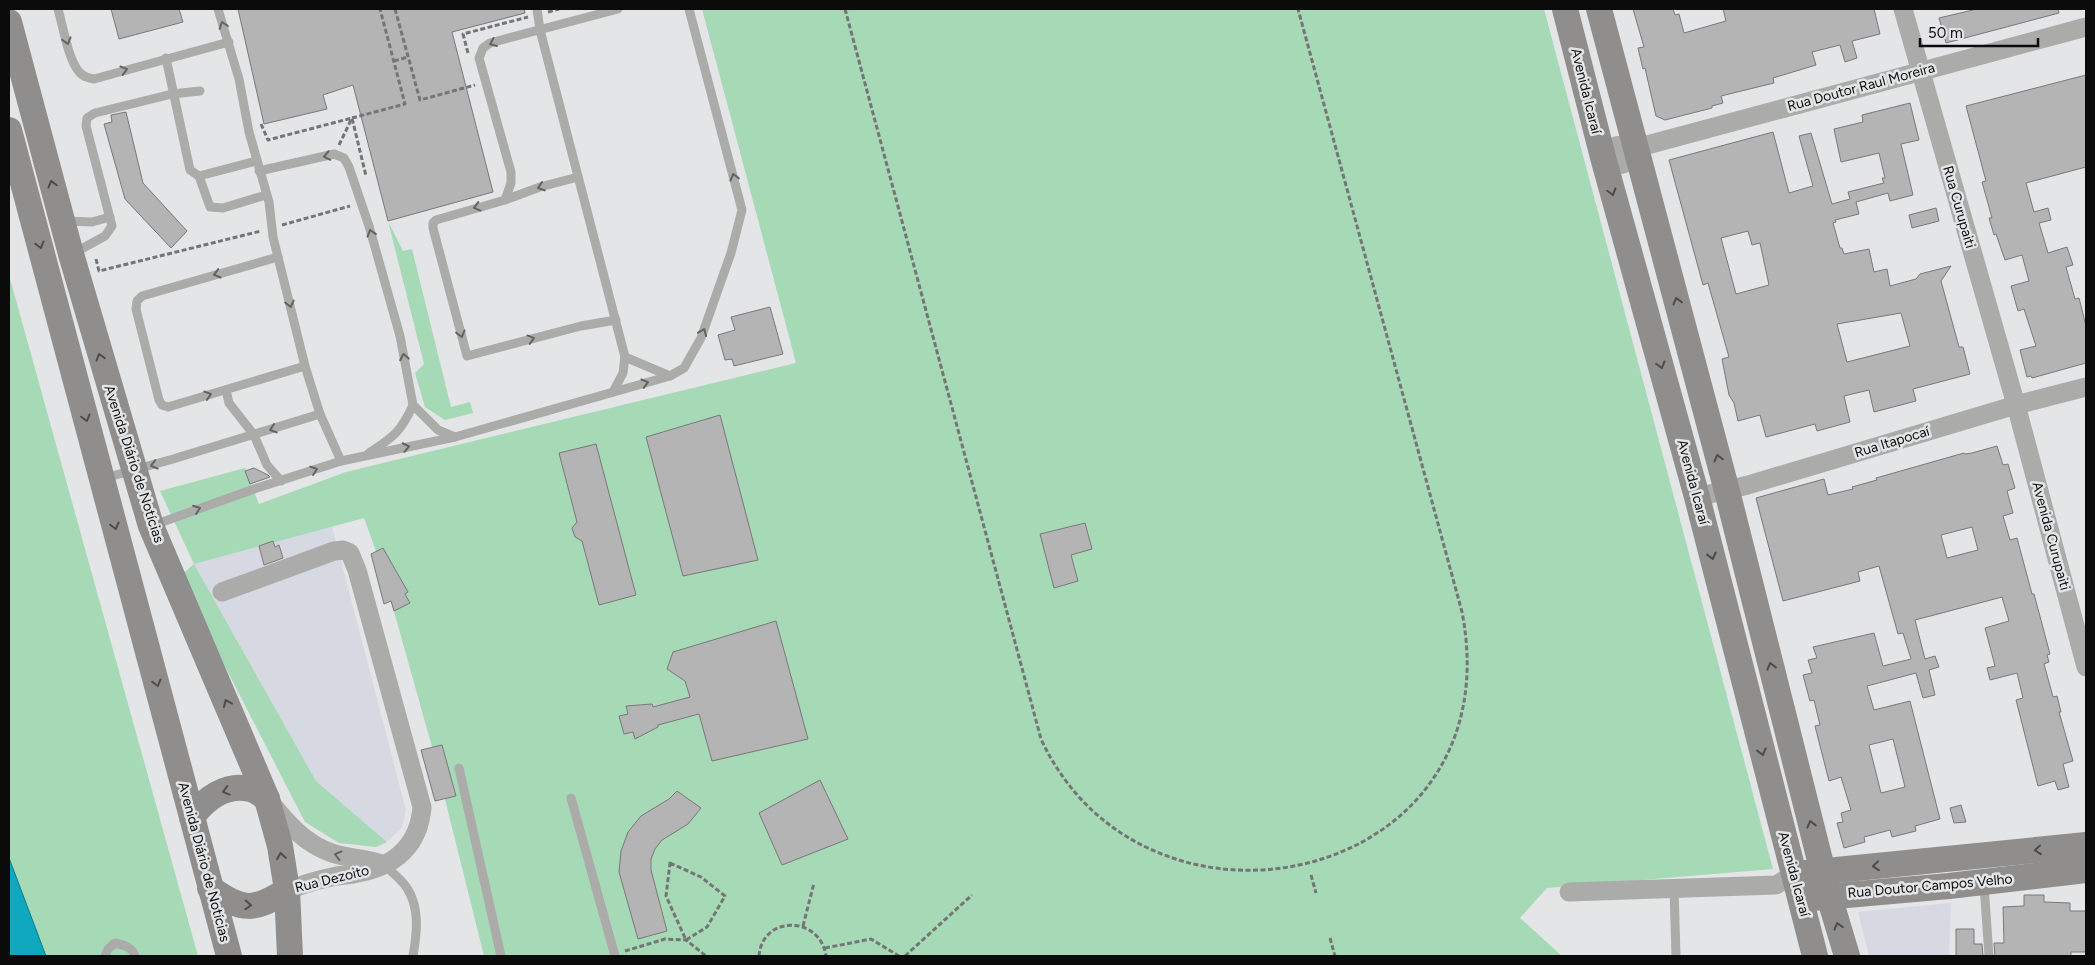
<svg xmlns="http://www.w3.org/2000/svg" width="2095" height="965" viewBox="0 0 2095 965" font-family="Figtree,sans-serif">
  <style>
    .built { fill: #d7d9e2 }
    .green { fill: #a6d9b5 }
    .water { fill: #0fa8bf; stroke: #0e7989 }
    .building { fill: #b5b4b5; stroke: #79787a; fill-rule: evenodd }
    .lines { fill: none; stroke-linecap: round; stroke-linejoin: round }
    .path { stroke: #757577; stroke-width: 3; stroke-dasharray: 5 2.5; stroke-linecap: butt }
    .service { stroke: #ababaa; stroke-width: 9 }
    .minor { stroke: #ababaa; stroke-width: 19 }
    .secondary { stroke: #8f8e8d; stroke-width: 26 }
    .oneway { stroke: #636363 }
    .oneway2 { stroke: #4d4c4c }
    .labels { text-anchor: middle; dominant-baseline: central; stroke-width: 5; stroke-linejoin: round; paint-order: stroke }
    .street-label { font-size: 14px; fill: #0b0b0c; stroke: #e4e5e7 }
  </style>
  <rect width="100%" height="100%" fill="#e4e5e7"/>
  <g class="built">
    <path d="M 332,526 L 406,810 L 402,827 L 387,842 L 316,781 L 194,564 Z"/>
    <path d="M 1951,903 L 1949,956 L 1869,956 L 1858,912 Z"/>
  </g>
  <g class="green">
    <path d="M 702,9 L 1544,9 L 1773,869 L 1547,888 L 1520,918 L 1562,956 L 484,956 L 432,747 L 381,565 L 364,518 L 194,564 L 316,781 L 387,842 L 376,847 L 339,843 L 305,822 L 179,577 L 194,564 L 160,491 L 245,468 L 259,504 L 346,472 L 796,363 Z"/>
    <path d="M 388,221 L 403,251 L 412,249 L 451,407 L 470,402 L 473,413 L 445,420 L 425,407 L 415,373 L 424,364 Z"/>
    <path d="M 9,275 L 198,956 L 46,956 L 9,858 Z"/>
  </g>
  <path class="water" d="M 9,858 L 46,956 L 9,956 Z"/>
  <g class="building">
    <path d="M 111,9 L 179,9 L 183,22 L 119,39 Z"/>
    <path d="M 238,9 L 524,9 L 525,13 L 452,32 L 493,192 L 388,221 L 353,85 L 323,95 L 327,109 L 264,124 Z"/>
    <path d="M 1633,9 L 1673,9 L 1675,15 L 1679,14 L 1684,33 L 1726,21 L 1723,9 L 1874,9 L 1880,34 L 1852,41 L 1857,58 L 1845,62 L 1840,45 L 1812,52 L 1816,65 L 1773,78 L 1774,83 L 1721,96 L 1723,103 L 1712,106 L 1712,108 L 1665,120 L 1656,116 L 1645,68 L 1643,69 L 1638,48 L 1644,47 Z"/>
    <path d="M 1977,9 L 2058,9 L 2059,13 L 1946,43 L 1939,18 Z"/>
    <path d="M 2086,75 L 2086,167 L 2026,183 L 2034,212 L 2048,208 L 2051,220 L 2039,223 L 2048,253 L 2067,247 L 2073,265 L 2066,267 L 2075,299 L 2079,298 L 2086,326 L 2086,363 L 2032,378 L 2031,376 L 2027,377 L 2020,350 L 2036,346 L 2024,309 L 2018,311 L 2011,286 L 2029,281 L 2022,255 L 2005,260 L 1996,234 L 1994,235 L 1989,218 L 1992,218 L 1982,182 L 1986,181 L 1966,106 Z"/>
    <path d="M 1910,103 L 1919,140 L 1901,144 L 1913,195 L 1890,201 L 1888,193 L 1856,202 L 1859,214 L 1835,220 L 1836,222 L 1833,223 L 1840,248 L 1842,248 L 1844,254 L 1869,249 L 1874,272 L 1887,269 L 1890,286 L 1916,279 L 1920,274 L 1951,266 L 1941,281 L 1959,347 L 1963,347 L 1970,374 L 1913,389 L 1916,401 L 1874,412 L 1869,390 L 1844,396 L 1850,422 L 1817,431 L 1815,424 L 1766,437 L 1760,415 L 1738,421 L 1734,403 L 1729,395 L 1722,359 L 1729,357 L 1708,283 L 1703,285 L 1669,160 L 1773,132 L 1789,193 L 1813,186 L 1799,136 L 1811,133 L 1832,204 L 1850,199 L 1848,192 L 1884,183 L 1882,178 L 1885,178 L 1879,153 L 1841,162 L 1834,129 L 1863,122 L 1862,115 ZM 1748,231 L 1752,245 L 1760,243 L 1769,285 L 1736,294 L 1721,238 ZM 1901,313 L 1910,346 L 1847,362 L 1837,324 Z"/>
    <path d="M 126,112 L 143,183 L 187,231 L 171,248 L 125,199 L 104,124 L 112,122 L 111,115 Z"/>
    <path d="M 1936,208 L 1939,221 L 1912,228 L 1909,215 Z"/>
    <path d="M 770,307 L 783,354 L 734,366 L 732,359 L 725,360 L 718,335 L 735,330 L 731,317 Z"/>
    <path d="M 720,415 L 758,560 L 683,576 L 646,437 Z"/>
    <path d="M 596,444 L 636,595 L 599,605 L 582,541 L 575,537 L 572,528 L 577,522 L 559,453 Z"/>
    <path d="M 1997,446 L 2003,465 L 2008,464 L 2015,488 L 2007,491 L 2013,513 L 2003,516 L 2010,540 L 2017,538 L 2032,594 L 2034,594 L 2050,654 L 2047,655 L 2049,662 L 2044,664 L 2053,697 L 2057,696 L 2061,712 L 2059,712 L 2073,761 L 2063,764 L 2069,787 L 2058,790 L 2055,781 L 2038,786 L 2016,700 L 2023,698 L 2017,673 L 1990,680 L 1987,668 L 1995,666 L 1985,628 L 2009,621 L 2002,597 L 1938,614 L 1915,620 L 1925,659 L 1935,656 L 1939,667 L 1929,670 L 1935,695 L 1923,698 L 1916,673 L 1867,686 L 1874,710 L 1910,701 L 1940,819 L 1915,826 L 1916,831 L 1892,837 L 1890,830 L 1864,837 L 1865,842 L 1844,848 L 1837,823 L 1843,822 L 1841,813 L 1851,810 L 1841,777 L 1829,781 L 1815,726 L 1820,725 L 1814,700 L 1810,701 L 1803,675 L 1812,673 L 1808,660 L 1817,658 L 1813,647 L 1874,633 L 1883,666 L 1911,659 L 1903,633 L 1898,634 L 1879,566 L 1858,572 L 1860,581 L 1783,601 L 1756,498 L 1824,479 L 1828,495 L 1853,489 L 1852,487 L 1877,480 L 1876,478 L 1964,453 L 1965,454 L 1972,453 ZM 1972,527 L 1978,550 L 1947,558 L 1941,535 ZM 1893,739 L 1905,787 L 1881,793 L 1869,745 Z"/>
    <path d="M 254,468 L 268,475 L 270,477 L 250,484 L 245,471 Z"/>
    <path d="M 1085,523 L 1092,549 L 1071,555 L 1078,581 L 1054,588 L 1040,534 Z"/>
    <path d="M 273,541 L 275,547 L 279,545 L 283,558 L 264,565 L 259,546 Z"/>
    <path d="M 383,548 L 408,592 L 405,594 L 410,603 L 394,611 L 391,601 L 384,604 L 371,554 Z"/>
    <path d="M 776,621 L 808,739 L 712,761 L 699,714 L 658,725 L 658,727 L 635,739 L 633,732 L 624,734 L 619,716 L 628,714 L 626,706 L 652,704 L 653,707 L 690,697 L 685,681 L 667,669 L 673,652 Z"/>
    <path d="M 442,745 L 456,796 L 435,801 L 421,750 Z"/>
    <path d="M 820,780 L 848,839 L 782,865 L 759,813 Z"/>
    <path d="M 677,791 L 701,808 L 688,824 L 662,840 L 655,849 L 651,859 L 651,870 L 667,931 L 638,939 L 619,872 L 621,851 L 628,832 L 641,816 L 669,799 Z"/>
    <path d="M 1961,805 L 1966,822 L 1954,823 L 1950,808 Z"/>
    <path d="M 2024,895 L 2044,895 L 2044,902 L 2070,903 L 2070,911 L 2086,911 L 2086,952 L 2071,952 L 2071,956 L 1995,956 L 1994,943 L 2004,943 L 2003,907 L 2024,906 Z"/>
    <path d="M 1956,929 L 1974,929 L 1974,944 L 1982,944 L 1983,956 L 1956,956 Z"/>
  </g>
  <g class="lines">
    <g class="path">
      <path d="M 395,9 L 420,100 L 475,85"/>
      <path d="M 845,9 L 1041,739 C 1146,965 1515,884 1462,612 L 1298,9"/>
      <path d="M 548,12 L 559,9"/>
      <path d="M 468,53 L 463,34 L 528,17"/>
      <path d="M 394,61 L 408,57"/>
      <path d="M 261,124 L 268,140 L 352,118 L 366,176"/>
      <path d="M 339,145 L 352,118 L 405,104 L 380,9"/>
      <path d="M 282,225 L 350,206"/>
      <path d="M 96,259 L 99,271 L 261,231"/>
      <path d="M 670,863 L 701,877 L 725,896 L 707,927 L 686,940 L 666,896 Z"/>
      <path d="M 1311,875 L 1316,893"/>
      <path d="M 803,926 L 814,883"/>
      <path d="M 1330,938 L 1335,956"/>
      <path d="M 825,948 L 871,939 L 899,956"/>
      <path d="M 625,951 L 665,939 L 686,940 L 706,956"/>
      <path d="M 759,956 C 762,915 820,915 826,956"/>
      <path d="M 905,956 L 972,895"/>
    </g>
    <g class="service">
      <path d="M 58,9 C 63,26 68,60 80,73 C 84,77 88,78 94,79 L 229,42"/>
      <path d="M 218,9 L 239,79 L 249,132 L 269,202 L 273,237 L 305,366 L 320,414 L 341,461"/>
      <path d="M 537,9 L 540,30 L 625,357 L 623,373 L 613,392"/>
      <path d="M 166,58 L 190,170 L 199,176 L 210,207 L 223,208 L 266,195"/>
      <path d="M 259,171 L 334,154 L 344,158 L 349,167 L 369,226 L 400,336 L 413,405 L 438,430 L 455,437"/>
      <path d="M 199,176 L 256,161"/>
      <path d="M 505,200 L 540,187 L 578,177"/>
      <path d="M 66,221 L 92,222 L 110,217"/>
      <path d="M 74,253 L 105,236 L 112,226 L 86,126 L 87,118 L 95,113 L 172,94 L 200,91"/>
      <path d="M 278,257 L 142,296 L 137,301 L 136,309 L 159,400 L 162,405 L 168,407 L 305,366"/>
      <path d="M 616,320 L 581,326 L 467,356 L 433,228 L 433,223 L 436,220 L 505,200 L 511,183 L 511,172 L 479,58 L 483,48 L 490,43 L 618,9"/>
      <path d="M 625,357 L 670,376"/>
      <path d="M 226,390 L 229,403 L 254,435 L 267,465 L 281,481"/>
      <path d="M 369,453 C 393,437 401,432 413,405"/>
      <path d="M 105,478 L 173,459 L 320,414"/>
      <path d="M 154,525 L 254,489 L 341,461 L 455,437 L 670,376 L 684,368 L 701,338 L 731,253 L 742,210 L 689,9"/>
      <path d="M 459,768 L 501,956"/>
      <path d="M 571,798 L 615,956"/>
      <path d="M 385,866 C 392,872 402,880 407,888 C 420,908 417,934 413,956"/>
      <path d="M 1984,885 L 1989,956"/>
      <path d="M 1674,888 L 1676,956"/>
      <path d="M 105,956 L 108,949 L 115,943 C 124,945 132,947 135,956"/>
    </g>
    <g class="minor">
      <path d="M 1903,9 L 2016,405 L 2086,667"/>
      <path d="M 1636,148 C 1627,165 1622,169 1604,161 C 1611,143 1619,143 1636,148 L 2086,27"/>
      <path d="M 1697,497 L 1748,485 L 2016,405 L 2086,387"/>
      <path d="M 222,592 L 334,551 L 343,550 L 350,553 L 357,570 L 422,807 C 419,845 396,866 358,873 C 350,875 340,875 332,877 C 316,880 302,885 287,890"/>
      <path d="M 270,802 C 287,823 305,844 332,853 C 349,859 367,858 384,865"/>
      <path d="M 1569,892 L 1776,885 L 1794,874"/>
    </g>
    <g class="secondary">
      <path d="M 1565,9 L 1604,161 L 1697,497 L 1815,956"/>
      <path d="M 1599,9 L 1727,491 L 1829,896 L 1847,956"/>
      <path d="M 9,22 L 71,254 L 151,526 L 267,799 L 280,846 L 287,890 L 290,956"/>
      <path d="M 9,130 L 229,956"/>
      <path d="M 192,817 C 205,799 226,783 250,789 C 256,790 262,795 267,799"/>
      <path d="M 1806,873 L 2086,845"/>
      <path d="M 210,888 C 242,912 255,911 287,890"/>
      <path d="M 1813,898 L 1949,886 L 2086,870"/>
    </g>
  </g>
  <defs><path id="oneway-chevron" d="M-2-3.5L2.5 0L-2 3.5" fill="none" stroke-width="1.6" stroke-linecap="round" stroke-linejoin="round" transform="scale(1.25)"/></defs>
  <g class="oneway">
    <use href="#oneway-chevron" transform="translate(223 25) rotate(-108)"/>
    <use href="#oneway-chevron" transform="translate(67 41) rotate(74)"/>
    <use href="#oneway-chevron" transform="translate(493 43) rotate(157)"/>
    <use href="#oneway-chevron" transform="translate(124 70) rotate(-16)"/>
    <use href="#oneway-chevron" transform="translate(327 156) rotate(169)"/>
    <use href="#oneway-chevron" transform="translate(734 177) rotate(-105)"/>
    <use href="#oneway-chevron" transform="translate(541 187) rotate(162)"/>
    <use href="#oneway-chevron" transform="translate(477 207) rotate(165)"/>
    <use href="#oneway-chevron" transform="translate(371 233) rotate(-107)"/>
    <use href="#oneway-chevron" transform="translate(217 274) rotate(164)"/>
    <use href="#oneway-chevron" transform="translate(290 304) rotate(77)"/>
    <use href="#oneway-chevron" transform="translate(703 332) rotate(-68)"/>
    <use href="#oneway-chevron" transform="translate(461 334) rotate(75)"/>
    <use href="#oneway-chevron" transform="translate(531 339) rotate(-15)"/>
    <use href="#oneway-chevron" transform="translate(404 357) rotate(-101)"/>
    <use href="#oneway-chevron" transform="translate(645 383) rotate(-16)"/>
    <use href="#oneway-chevron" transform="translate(208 395) rotate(-17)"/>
    <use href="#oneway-chevron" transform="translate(273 429) rotate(162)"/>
    <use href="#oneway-chevron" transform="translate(406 447) rotate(-12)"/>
    <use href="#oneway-chevron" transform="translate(154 465) rotate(164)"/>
    <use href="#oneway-chevron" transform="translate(314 470) rotate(-19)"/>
    <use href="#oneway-chevron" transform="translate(197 509) rotate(-20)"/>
    <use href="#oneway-chevron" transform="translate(338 855) rotate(-166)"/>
  </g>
  <g class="oneway2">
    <use href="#oneway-chevron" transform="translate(52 184) rotate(-105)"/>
    <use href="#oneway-chevron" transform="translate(1612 192) rotate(74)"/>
    <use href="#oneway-chevron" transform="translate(40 245) rotate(75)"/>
    <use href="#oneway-chevron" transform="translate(1677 301) rotate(-105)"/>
    <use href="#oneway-chevron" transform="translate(100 357) rotate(-106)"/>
    <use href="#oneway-chevron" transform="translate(1661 365) rotate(74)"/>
    <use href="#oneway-chevron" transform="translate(86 418) rotate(75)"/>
    <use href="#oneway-chevron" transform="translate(1718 458) rotate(-105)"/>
    <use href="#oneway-chevron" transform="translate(115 526) rotate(75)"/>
    <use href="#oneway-chevron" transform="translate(1712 556) rotate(76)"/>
    <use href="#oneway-chevron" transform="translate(1771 666) rotate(-104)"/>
    <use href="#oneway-chevron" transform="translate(157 683) rotate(75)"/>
    <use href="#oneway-chevron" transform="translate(227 703) rotate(-113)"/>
    <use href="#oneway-chevron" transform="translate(1762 752) rotate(76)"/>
    <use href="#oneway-chevron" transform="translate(226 791) rotate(165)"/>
    <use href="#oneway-chevron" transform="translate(1811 824) rotate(-104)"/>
    <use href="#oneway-chevron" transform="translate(2038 850) rotate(174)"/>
    <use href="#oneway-chevron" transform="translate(281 856) rotate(-99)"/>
    <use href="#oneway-chevron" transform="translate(1876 866) rotate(174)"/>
    <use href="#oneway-chevron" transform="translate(248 905) rotate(3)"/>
    <use href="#oneway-chevron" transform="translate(1838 926) rotate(-106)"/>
  </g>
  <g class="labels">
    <g class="street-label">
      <text transform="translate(1861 87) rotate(-15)">Rua Doutor Raul Moreira</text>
      <text transform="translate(1586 91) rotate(76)">Avenida Icaraí</text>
      <text transform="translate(1959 207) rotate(74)">Rua Curupaiti</text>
      <text transform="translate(1892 442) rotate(-17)">Rua Itapocaí</text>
      <text transform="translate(134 464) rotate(72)">Avenida Diário de Notícias</text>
      <text transform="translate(1693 482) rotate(75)">Avenida Icaraí</text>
      <text transform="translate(2051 536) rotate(75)">Avenida Curupaiti</text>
      <text transform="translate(204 862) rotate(75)">Avenida Diário de Notícias</text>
      <text transform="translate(1794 874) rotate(75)">Avenida Icaraí</text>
      <text transform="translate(332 879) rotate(-14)">Rua Dezoito</text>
      <text transform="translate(1930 886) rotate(-5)">Rua Doutor Campos Velho</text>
    </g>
  </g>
  <rect width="2095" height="965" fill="none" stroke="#0b0b0c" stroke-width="20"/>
  <path d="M1920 38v8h118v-8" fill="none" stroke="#0b0b0c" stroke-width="2.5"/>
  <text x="1928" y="38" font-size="15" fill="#0b0b0c" stroke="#e4e5e7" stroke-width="4" paint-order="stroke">50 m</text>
</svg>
